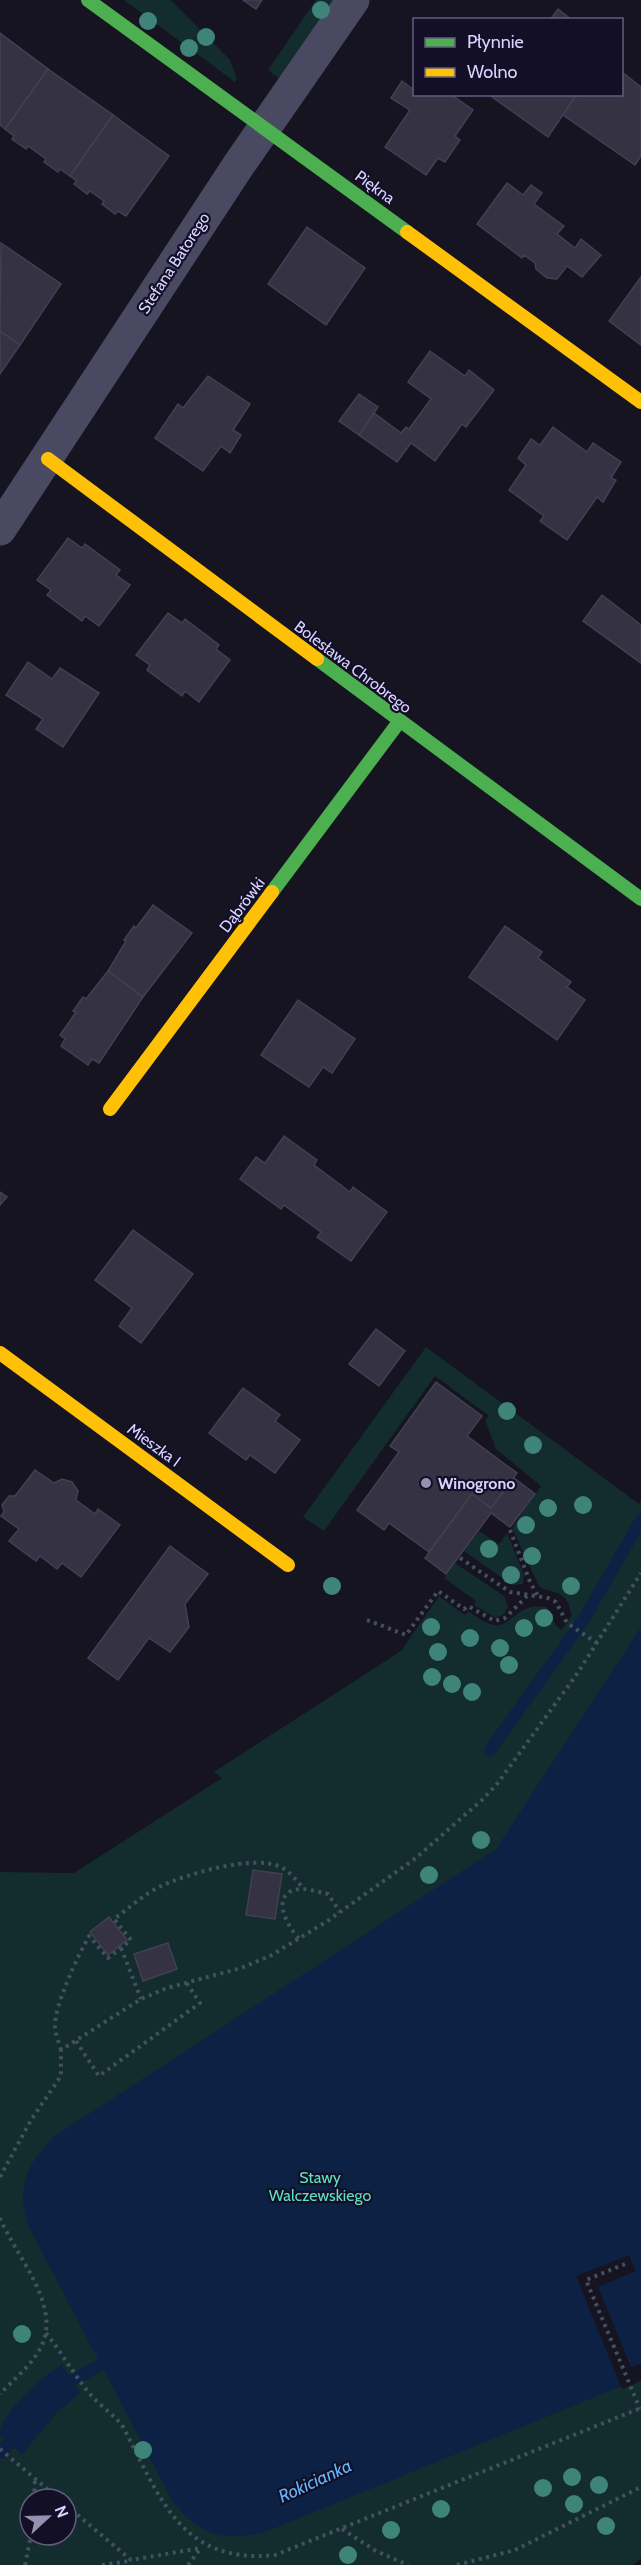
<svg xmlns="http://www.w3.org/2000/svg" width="641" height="2565" viewBox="0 0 641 2565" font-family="Cabin,sans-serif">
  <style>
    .green { fill: #132c2d; fill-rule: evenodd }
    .water { fill: #0d2144 }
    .pier { fill: #161421 }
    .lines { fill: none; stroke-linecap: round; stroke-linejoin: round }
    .stream { stroke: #0d2144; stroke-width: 12 }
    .building { fill: #343243; stroke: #433f54; stroke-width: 1.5 }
    .path { stroke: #44505f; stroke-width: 4; stroke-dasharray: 3 4.5; stroke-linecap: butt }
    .street { stroke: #4a4962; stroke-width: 33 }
    .fast { stroke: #4caf50; stroke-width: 14 }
    .slow { stroke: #ffc107; stroke-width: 14 }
    .tree { fill: #3e8478 }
    .poi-dot { fill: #9591b1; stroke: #130f26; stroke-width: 2 }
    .labels { text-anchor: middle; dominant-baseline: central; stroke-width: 4.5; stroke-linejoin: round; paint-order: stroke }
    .street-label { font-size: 16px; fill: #d9d4ff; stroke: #130f26 }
    .poi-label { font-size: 16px; font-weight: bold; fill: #d9d4ff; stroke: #130f26; text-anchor: start }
    .park-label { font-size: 16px; fill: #5fe0c0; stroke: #130f26 }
    .water-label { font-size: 18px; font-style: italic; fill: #62b6ff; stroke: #130f26 }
  </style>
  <rect width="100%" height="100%" fill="#161421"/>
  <g class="green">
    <path d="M 124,0 L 171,0 L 230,60 L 237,79 L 235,82 Z"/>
    <path d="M 316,0 L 336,0 L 281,80 L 268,70 Z"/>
    <path d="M 426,1347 L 639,1504 L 641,1501 L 641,2558 L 633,2565 L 0,2565 L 0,1872 L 74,1873 L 222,1778 L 214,1772 L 401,1651 L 439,1596 L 465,1615 L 468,1611 C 476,1616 485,1624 494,1625 C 512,1628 517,1601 546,1607 C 555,1614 551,1625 562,1630 L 572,1615 C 569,1610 570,1606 567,1601 C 560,1590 548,1593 539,1586 L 512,1528 L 541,1486 L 496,1449 L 485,1420 L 489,1416 L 435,1376 L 324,1531 L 303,1517 ZM 30,2499 L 66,2499 L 66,2535 L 30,2535 Z"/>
    <path d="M 479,1531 L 499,1544 L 507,1533 L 524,1575 L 523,1584 L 512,1585 L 464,1551 Z"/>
    <path d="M 455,1563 L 504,1596 L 508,1606 L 504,1614 L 496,1618 L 474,1605 L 476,1601 L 444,1578 Z"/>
  </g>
  <g class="water">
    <path d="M 641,1627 L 641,2378 L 265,2532 C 221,2541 203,2537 173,2502 L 32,2233 C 14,2194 25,2164 55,2136 L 496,1849 Z"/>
    <path d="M 62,2364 L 80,2393 L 57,2413 L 22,2454 L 0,2436 C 0,2412 43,2377 62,2364 Z"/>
  </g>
  <path class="pier" d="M 629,2255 L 636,2271 L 598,2287 L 631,2367 L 641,2364 L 641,2381 L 622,2389 L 576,2276 Z"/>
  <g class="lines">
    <g class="stream">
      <path d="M 490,1750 L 584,1619 L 641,1520"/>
      <path d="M 59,2388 L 114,2357"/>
      <path d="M 0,2453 L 19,2431"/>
    </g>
  </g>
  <g class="building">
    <path d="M 243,0 L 262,0 L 256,9 Z"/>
    <path d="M 558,9 L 572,20 L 550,20 Z"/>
    <path d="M 0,33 L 48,69 L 5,129 L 0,125 Z"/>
    <path d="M 48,69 L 113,115 L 70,176 L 60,169 L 58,172 L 44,162 L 46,159 L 28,146 L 26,149 L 12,139 L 14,136 L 5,129 Z"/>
    <path d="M 622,72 L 641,87 L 641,156 L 635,165 L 563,115 L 577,94 L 622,94 Z"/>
    <path d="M 402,81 L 414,90 L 414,94 L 450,94 L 473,110 L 455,136 L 460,140 L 445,162 L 438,158 L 426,175 L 385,147 L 410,110 L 391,98 Z"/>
    <path d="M 488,94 L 577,94 L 548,137 Z"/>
    <path d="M 113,115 L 169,156 L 126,216 L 118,211 L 115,214 L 102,204 L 104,201 L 90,191 L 87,194 L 74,184 L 77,181 L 70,176 Z"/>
    <path d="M 507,183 L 523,195 L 531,185 L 542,193 L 534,204 L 564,226 L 557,234 L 575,248 L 581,239 L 601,255 L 582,277 L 567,266 L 557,279 L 547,278 L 536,269 L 535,263 L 524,255 L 522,258 L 477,224 Z"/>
    <path d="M 307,227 L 365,268 L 326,325 L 268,284 Z"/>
    <path d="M 1,243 L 61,284 L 20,345 L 0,331 Z"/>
    <path d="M 641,277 L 641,345 L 609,321 Z"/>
    <path d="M 0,331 L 20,345 L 0,374 Z"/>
    <path d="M 430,351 L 465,376 L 469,370 L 494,390 L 466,427 L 462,424 L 435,461 L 411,443 L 397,462 L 359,435 L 374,413 L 401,433 L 406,427 L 409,429 L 431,399 L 408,382 Z"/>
    <path d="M 208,376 L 250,404 L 233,430 L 241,435 L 230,453 L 221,446 L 203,471 L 155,438 L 178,404 L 183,408 Z"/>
    <path d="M 359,394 L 378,407 L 359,435 L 339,421 Z"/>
    <path d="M 553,427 L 587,452 L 593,443 L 621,462 L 611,478 L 616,480 L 603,502 L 597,497 L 567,540 L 540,521 L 544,516 L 509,490 L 526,465 L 518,458 L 531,439 L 540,445 Z"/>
    <path d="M 68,538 L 82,548 L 85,544 L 120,570 L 116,575 L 130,585 L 99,626 L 85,616 L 82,621 L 47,595 L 51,590 L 37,580 Z"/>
    <path d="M 602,595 L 641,625 L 641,663 L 583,621 Z"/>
    <path d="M 168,613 L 182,623 L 185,619 L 219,645 L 216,649 L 230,660 L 199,702 L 185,691 L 182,696 L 147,670 L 150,665 L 136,655 Z"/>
    <path d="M 28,662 L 52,679 L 60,668 L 99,693 L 63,747 L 36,729 L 43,719 L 6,695 Z"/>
    <path d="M 153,905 L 192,933 L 143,997 L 108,971 L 126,941 L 124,940 L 134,926 L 136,928 Z"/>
    <path d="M 505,926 L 542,952 L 538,958 L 571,982 L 567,987 L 585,1000 L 557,1040 L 469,977 Z"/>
    <path d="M 108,971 L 143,997 L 99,1063 L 92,1059 L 88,1065 L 61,1046 L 65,1039 L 60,1035 L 76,1012 L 73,1011 L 83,997 L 86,999 Z"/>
    <path d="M 298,1000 L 355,1039 L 332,1073 L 323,1067 L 309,1087 L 261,1055 Z"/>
    <path d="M 284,1136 L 317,1160 L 314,1165 L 350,1192 L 353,1187 L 387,1212 L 351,1261 L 317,1237 L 321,1232 L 284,1205 L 281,1209 L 240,1179 L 256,1157 L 265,1163 Z"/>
    <path d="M 0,1192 L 7,1197 L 0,1205 Z"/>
    <path d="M 133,1230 L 193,1274 L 141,1343 L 119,1326 L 132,1308 L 95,1280 Z"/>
    <path d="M 376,1329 L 405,1351 L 379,1386 L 349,1364 Z"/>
    <path d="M 436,1382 L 482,1416 L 467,1436 L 517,1473 L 491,1508 L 472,1494 L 429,1552 L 389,1523 L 384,1530 L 357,1510 L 399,1452 L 390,1446 Z"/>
    <path d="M 243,1388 L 280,1415 L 275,1421 L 300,1440 L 275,1473 L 250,1455 L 246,1460 L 209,1433 Z"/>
    <path d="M 35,1470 L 54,1483 L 62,1479 L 72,1482 L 78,1491 L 76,1500 L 95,1514 L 98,1509 L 120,1525 L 81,1577 L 62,1563 L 57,1569 L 40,1556 L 36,1561 L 9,1541 L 19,1529 L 1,1516 L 4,1512 L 2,1505 L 9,1496 L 15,1496 Z"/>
    <path d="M 514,1478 L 535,1494 L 510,1527 L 491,1513 L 446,1574 L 425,1558 L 472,1494 L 491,1508 Z"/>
    <path d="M 170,1546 L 208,1574 L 185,1604 L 189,1627 L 170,1652 L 149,1638 L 118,1680 L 88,1658 Z"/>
    <path d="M 253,1870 L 282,1874 L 275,1919 L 246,1915 Z"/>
    <path d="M 109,1917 L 127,1940 L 108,1955 L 90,1932 Z"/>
    <path d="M 168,1943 L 177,1969 L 143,1981 L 134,1954 Z"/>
  </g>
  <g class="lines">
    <g class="path">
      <path d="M 510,1530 L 530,1582 L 538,1596"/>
      <path d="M 460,1558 L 510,1592 L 548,1598 L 556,1602 L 567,1623 L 597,1643"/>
      <path d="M 367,1620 L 406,1635 L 438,1591 L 464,1609 L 468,1606 L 495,1621 L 505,1618 L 527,1596"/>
      <path d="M 299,1938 C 288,1928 271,1897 294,1890 C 305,1887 317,1892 328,1894 L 340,1912"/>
      <path d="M 121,1948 L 141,1999"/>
      <path d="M 76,2041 L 99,2076 L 200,2003 L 186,1982"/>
      <path d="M 61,2050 C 59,2043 56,2035 55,2028 C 54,2005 78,1956 89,1936 L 108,1958 L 131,1940 L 114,1919 C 129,1908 143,1895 159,1887 C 186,1874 253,1854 281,1867 C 290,1872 297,1881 304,1889"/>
      <path d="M 0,2177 L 31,2120 L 61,2076 L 61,2050 L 141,1999 L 167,1988 L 241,1968 L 270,1956 L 326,1922 L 416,1858 L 483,1799 L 497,1784 L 577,1674 L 641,1573"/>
      <path d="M 0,2218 C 15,2255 61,2304 42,2345 C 34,2363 13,2380 0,2394"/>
      <path d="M 625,2264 L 586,2280 L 640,2409"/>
      <path d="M 46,2333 C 62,2353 74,2375 90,2394 C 100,2406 114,2414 123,2427 C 159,2494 179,2565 275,2555 L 641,2408"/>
      <path d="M 0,2449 L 59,2499"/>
      <path d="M 34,2499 L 35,2479"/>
      <path d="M 66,2505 L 131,2560 L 201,2548"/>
      <path d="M 342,2529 L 376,2551 L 408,2565"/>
      <path d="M 25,2565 L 31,2535"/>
      <path d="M 102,2565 L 130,2561"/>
      <path d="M 188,2565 L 201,2548"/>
      <path d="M 457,2565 L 515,2550 L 641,2487"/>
    </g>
    <path class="street" d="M 0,529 L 238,166 L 353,0"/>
    <g class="fast">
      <path d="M 88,0 L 407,232"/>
      <path d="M 317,659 L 641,899"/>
      <path d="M 272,892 L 399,722"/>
    </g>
    <g class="slow">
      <path d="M 407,232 L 641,402"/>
      <path d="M 48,459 L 317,659"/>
      <path d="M 110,1109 L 272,892"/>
      <path d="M 0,1353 L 288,1565"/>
    </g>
  </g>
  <g class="tree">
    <circle cx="321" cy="10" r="9"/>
    <circle cx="148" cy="21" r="9"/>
    <circle cx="206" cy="37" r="9"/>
    <circle cx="189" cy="48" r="9"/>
    <circle cx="507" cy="1411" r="9"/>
    <circle cx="533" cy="1445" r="9"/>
    <circle cx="583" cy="1505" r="9"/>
    <circle cx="548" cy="1508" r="9"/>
    <circle cx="526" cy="1525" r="9"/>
    <circle cx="489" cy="1549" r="9"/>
    <circle cx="532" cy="1556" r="9"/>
    <circle cx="511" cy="1575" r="9"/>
    <circle cx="332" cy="1586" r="9"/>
    <circle cx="571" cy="1586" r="9"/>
    <circle cx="544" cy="1618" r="9"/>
    <circle cx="431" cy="1627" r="9"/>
    <circle cx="524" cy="1628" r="9"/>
    <circle cx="470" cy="1638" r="9"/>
    <circle cx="500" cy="1648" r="9"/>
    <circle cx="438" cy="1652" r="9"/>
    <circle cx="509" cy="1665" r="9"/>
    <circle cx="432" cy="1677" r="9"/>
    <circle cx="452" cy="1684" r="9"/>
    <circle cx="472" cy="1692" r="9"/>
    <circle cx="481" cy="1840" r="9"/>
    <circle cx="429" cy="1875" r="9"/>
    <circle cx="22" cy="2334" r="9"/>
    <circle cx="143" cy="2450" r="9"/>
    <circle cx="572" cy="2477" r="9"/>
    <circle cx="599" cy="2485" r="9"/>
    <circle cx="543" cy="2488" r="9"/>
    <circle cx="574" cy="2504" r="9"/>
    <circle cx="441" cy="2509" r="9"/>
    <circle cx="606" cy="2526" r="9"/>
    <circle cx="391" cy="2530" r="9"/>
    <circle cx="348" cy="2555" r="9"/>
  </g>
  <circle class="poi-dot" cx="426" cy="1483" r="6"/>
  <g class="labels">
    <g class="street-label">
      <text transform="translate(375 187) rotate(36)">Piękna</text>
      <text transform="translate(174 263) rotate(-57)">Stefana Batorego</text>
      <text transform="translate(353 667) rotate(37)">Bolesława Chrobrego</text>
      <text transform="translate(242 905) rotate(-53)">Dąbrówki</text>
      <text transform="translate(154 1445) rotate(36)">Mieszka I</text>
    </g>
    <g class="poi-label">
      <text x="438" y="1483">Winogrono</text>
    </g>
    <g class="park-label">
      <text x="320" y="2177">Stawy<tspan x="320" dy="18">Walczewskiego</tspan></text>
    </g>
    <g class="water-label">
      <text transform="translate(315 2481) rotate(-25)">Rokicianka</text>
    </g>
  </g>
  <rect x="413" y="18" width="210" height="78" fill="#130f26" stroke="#625e7d" stroke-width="1.5"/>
  <rect x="425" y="38" width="30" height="9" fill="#4caf50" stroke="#625e7d" stroke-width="1.5"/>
  <text x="467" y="48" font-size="18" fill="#d9d4ff">Płynnie</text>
  <rect x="425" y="68" width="30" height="9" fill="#ffc107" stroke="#625e7d" stroke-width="1.5"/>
  <text x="467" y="78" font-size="18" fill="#d9d4ff">Wolno</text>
  <g transform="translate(48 2517) rotate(68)"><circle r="28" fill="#130f26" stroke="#625e7d" stroke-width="1.5"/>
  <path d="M0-4.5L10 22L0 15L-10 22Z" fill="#9591b1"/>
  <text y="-9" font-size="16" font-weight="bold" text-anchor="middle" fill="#d9d4ff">N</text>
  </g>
</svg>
